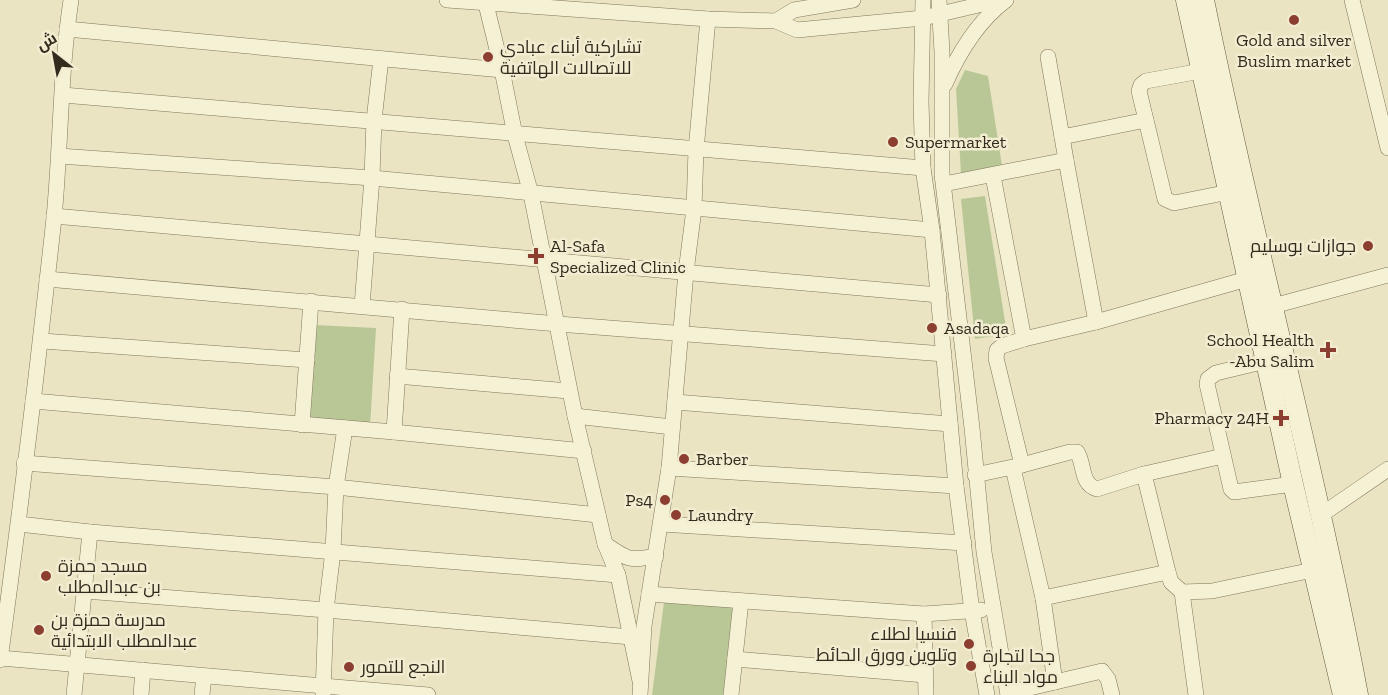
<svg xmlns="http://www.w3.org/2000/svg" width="1388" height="695" viewBox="0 0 1388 695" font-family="'Zilla Slab',Cairo,serif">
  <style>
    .green { fill: #b9c797 }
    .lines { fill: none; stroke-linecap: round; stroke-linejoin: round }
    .street-casing { stroke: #82765b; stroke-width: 16 }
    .secondary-casing { stroke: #64573e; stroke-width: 21 }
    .street { stroke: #f5f1d4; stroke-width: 15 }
    .secondary { stroke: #f5f1d4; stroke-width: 20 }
    .poi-dot { fill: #8c3e30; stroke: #f2edd1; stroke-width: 2 }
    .labels { text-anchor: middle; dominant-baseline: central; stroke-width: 5; stroke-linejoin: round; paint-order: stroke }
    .poi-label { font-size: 18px; fill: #332b1e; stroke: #f2edd1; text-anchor: start }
  </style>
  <rect width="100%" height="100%" fill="#eae4c2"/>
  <g class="green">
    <path d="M 965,70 L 988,76 L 1002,166 L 961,173 L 956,89 Z"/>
    <path d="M 985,196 L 1007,334 L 975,339 L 961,199 Z"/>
    <path d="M 315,325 L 376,328 L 370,427 L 309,424 Z"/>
    <path d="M 664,602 L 734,605 L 725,695 L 652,695 Z"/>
  </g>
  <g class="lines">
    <defs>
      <g id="street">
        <path d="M 447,0 L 708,19 L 776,21 L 797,30 L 923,18 L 1000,0"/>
        <path d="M 485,0 L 502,70 L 515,135 L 531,194 L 575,416 L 605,544 L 618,575 L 640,681"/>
        <path d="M 923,0 L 921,102 L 923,168 L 932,230 L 956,486 L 972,611 L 987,695"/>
        <path d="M 939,0 L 942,52 L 942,174 L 972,428 L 984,552 L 1008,695"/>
        <path d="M 1352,0 L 1388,148"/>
        <path d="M 776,21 L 794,10 L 853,0"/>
        <path d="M 67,29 L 502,70"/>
        <path d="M 1201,71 L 1146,81 L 1141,85 L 1139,91 L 1165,199 L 1174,203 L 1229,192"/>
        <path d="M 945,84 C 959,52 978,21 1006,0"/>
        <path d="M 63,95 C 350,118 636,145 923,168"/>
        <path d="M 1062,137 L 1146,120"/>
        <path d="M 59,156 L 372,178 L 932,230"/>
        <path d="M 993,176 L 1024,339 L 1096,322 L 1066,160"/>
        <path d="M 944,184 L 1066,160 L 1048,57"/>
        <path d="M 54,216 L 939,295"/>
        <path d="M 47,279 L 558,324 L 944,354"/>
        <path d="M 362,306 L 372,178 L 374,120 L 381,59"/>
        <path d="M 1273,306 L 1388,275"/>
        <path d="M 1096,322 L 1247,279"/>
        <path d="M 42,341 L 307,360"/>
        <path d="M 1266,361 L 1216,373 L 1208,379 L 1207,384 L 1231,489 L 1234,492 L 1293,484"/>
        <path d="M 397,376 L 569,391"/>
        <path d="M 33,401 L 394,432 L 584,451"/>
        <path d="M 675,402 L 950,424"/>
        <path d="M 575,416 L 672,427"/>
        <path d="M 302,425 L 311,301"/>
        <path d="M 394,432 L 402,309"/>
        <path d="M 24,463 L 336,487 L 598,515"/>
        <path d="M 1022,465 L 1070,452 L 1077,452 C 1085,464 1080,484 1097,489 L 1144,474 L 1223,456"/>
        <path d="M 669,468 L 956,486"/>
        <path d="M 1013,468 L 1043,598 L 1168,572"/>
        <path d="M 1144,474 L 1168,572 L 1171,582 L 1182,592 L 1212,591 L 1313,570"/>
        <path d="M 975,475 L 1022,465 L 996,358 L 997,350 L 1002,346 L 1024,339"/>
        <path d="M 1321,515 L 1388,469"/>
        <path d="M 19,524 L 90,532 L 618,575"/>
        <path d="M 661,524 L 964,543"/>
        <path d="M 605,544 C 628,560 629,561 656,556"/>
        <path d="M 85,591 L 326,610 L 631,637"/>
        <path d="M 1182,592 L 1196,695"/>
        <path d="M 649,594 L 924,614 L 981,610"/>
        <path d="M 1043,598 L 1055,682"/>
        <path d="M 924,614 L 926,695"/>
        <path d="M 0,658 L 428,695"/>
        <path d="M 735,659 L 925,675"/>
        <path d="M 0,660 C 20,513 38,366 54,218 C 61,145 60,72 71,0"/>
        <path d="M 1008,693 L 1102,671 L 1108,679 L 1112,695"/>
        <path d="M 74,695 L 90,532"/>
        <path d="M 141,695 L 143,670"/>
        <path d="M 202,695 L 204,676"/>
        <path d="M 323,695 L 326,610 L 333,551 L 336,487 L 345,428"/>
        <path d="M 640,695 L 644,626 L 669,468 L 686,272 L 694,209 L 696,150 L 708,19"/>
        <path d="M 731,695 L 741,601"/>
      </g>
      <g id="secondary">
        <path d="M 1186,0 L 1293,484 L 1343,695"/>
        <path d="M 1204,0 C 1251,232 1314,462 1358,695"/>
      </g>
    </defs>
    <use href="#street" class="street-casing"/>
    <use href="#secondary" class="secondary-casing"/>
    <use href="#street" class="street"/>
    <use href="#secondary" class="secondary"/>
  </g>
  <g class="poi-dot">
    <circle cx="1294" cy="20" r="6"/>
    <circle cx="488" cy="57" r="6"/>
    <circle cx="893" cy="142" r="6"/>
    <circle cx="1368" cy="246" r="6"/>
    <path d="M533 247h6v6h6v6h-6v6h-6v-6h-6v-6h6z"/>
    <circle cx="932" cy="328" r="6"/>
    <path d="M1325 341h6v6h6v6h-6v6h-6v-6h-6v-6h6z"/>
    <path d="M1278 409h6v6h6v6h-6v6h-6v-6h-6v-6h6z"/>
    <circle cx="684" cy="459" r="6"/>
    <circle cx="665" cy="500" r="6"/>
    <circle cx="676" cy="515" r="6"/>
    <circle cx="46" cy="576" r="6"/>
    <circle cx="39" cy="630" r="6"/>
    <circle cx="969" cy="644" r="6"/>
    <circle cx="971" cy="666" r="6"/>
    <circle cx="349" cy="667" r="6"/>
  </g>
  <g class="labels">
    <g class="poi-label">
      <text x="1294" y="40" text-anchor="middle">Gold and silver<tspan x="1294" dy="21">Buslim market</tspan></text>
      <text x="500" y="47">تشاركية أبناء عبادي<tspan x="500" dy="21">للاتصالات الهاتفية</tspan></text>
      <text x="905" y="142">Supermarket</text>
      <text x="550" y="246">Al-Safa<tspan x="550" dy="21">Specialized Clinic</tspan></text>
      <text x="1356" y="246" text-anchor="end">جوازات بوسليم</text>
      <text x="944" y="328">Asadaqa</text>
      <text x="1314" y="340" text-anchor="end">School Health<tspan x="1314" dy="21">-Abu Salim</tspan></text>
      <text x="1269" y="418" text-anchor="end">Pharmacy 24H</text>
      <text x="696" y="459">Barber</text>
      <text x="653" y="500" text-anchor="end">Ps4</text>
      <text x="688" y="515">Laundry</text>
      <text x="58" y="566">مسجد حمزة<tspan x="58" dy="21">بن عبدالمطلب</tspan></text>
      <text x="51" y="620">مدرسة حمزة بن<tspan x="51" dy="21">عبدالمطلب الابتدائية</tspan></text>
      <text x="957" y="634" text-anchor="end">فنسيا لطلاء<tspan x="957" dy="21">وتلوين وورق الحائط</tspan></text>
      <text x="983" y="656">جحا لتجارة<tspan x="983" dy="21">مواد البناء</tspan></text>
      <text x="361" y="667">النجع للتمور</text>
    </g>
  </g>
  <g transform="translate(54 54) rotate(329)" stroke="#f2edd1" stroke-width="4.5" paint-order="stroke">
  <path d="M0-4.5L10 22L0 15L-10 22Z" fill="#332b1e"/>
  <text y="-9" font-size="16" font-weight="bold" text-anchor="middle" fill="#332b1e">ش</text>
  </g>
</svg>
